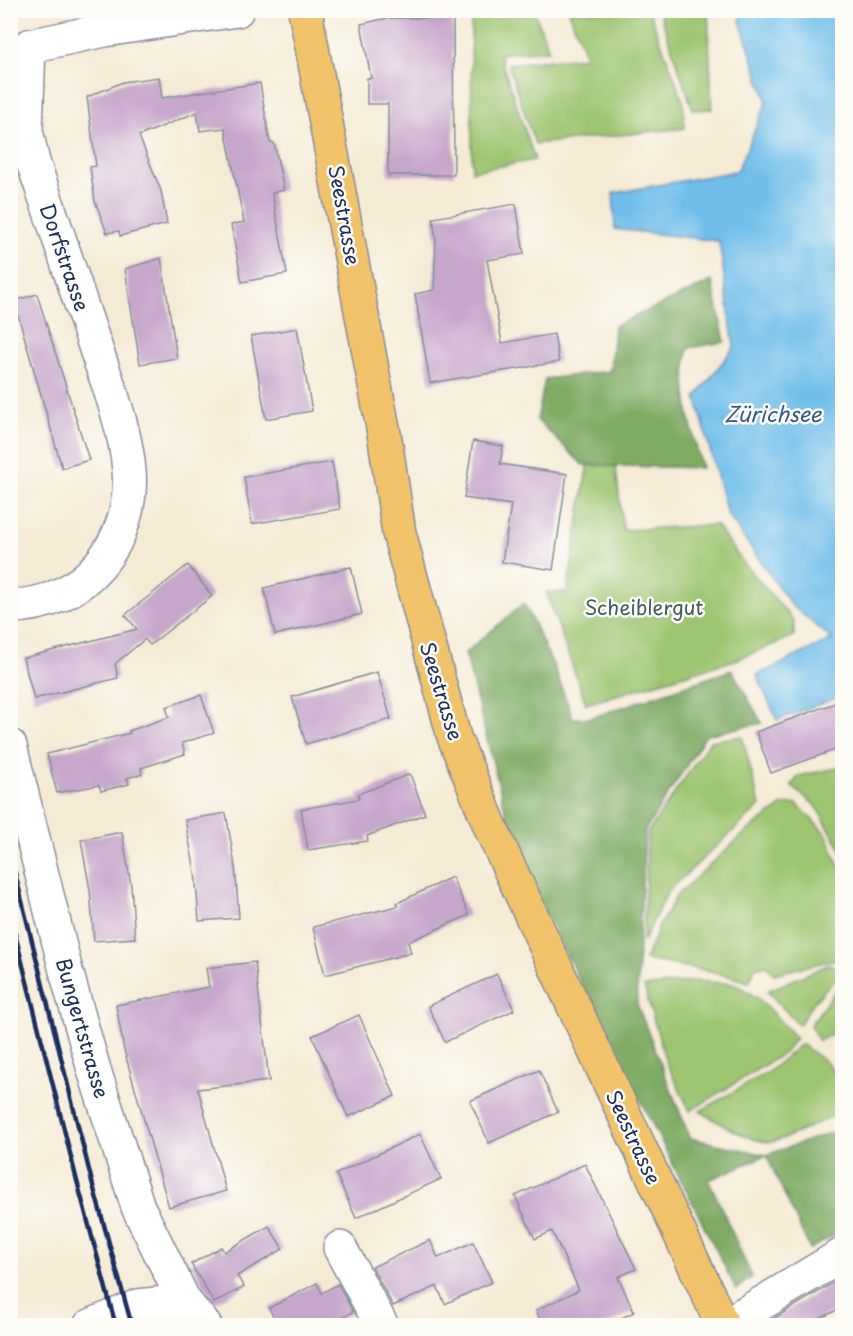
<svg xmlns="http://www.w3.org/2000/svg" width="853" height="1336" viewBox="0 0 853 1336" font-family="'Playpen Sans',sans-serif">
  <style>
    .green { fill: #9dc571; stroke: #5c7a68; stroke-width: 1.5 }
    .forest { fill: #7eaa63; stroke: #4c6c60; stroke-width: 1.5 }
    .water { fill: #6fbeea; stroke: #4576a4; stroke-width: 1.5 }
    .building { fill: #c6a6cb }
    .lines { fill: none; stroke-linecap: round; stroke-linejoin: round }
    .minor-casing { stroke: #888d9a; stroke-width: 36 }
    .major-casing { stroke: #888d9a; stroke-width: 36 }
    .minor { stroke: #fff; stroke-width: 33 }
    .major { stroke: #f1c36a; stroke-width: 33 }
    .rail { stroke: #1b2f5e; stroke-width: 4.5 }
    .labels { text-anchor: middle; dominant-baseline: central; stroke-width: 5; stroke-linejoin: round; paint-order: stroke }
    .street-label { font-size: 20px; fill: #1b2f5e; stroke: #fdfcf7 }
    .park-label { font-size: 20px; fill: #425c64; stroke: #fdfcf7 }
    .water-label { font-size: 21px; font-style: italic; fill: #345a88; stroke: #fdfcf7 }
  </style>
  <rect width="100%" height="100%" fill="#fdfcf7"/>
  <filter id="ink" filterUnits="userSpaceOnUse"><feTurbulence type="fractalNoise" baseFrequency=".0167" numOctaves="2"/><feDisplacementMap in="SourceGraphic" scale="12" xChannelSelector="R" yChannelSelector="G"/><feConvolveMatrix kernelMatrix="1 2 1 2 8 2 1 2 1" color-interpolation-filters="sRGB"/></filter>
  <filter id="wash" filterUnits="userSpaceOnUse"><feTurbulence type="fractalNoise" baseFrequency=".008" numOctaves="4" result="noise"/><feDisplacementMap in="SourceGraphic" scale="24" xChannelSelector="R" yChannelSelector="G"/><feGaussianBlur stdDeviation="1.35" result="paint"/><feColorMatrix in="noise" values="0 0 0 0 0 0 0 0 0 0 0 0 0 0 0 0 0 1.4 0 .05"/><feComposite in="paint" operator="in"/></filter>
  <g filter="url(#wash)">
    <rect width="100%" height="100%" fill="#f5ebd5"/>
    <g class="green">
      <path d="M 502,10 L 534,11 L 549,50 L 499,54 L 535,160 L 472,171 L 471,11 Z"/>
      <path d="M 569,11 L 649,11 L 683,101 L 685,128 L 535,144 L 508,64 L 586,57 Z"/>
      <path d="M 659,11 L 708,11 L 712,109 L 693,110 Z"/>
      <path d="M 615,460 L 623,530 L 716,525 L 742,561 L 794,621 L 794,636 L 738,659 L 586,704 L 546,592 L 567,592 L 588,463 Z"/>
      <path d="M 742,736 L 760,806 L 668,891 L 643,942 L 648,832 L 710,741 Z"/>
      <path d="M 841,767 L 842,770 L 842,851 L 816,806 L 791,786 L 799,776 Z"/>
      <path d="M 797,804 L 827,835 L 842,875 L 842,958 L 774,974 L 766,965 L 755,968 L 749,982 L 710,971 L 645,960 L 660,924 L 678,894 L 746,832 L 783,805 Z"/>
      <path d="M 830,964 L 842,972 L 812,1004 L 799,1025 L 767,991 Z"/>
      <path d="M 695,981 L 735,984 L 759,999 L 796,1038 L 784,1053 L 690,1111 L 666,1062 L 644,987 Z"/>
      <path d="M 842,982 L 842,1029 L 819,1041 L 810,1025 Z"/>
      <path d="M 801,1044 L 826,1062 L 842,1083 L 842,1110 C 830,1118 781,1142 769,1142 C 747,1141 718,1122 700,1111 L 768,1072 Z"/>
    </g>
    <g class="forest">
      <path d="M 712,281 L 725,342 L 688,348 C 680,389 691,428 702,468 L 583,465 L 537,420 L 545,379 L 610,371 L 614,326 Z"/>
      <path d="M 524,603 L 554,667 L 573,718 L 590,718 L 732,670 L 762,723 L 706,735 L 645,830 L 638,962 L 637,1004 L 690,1138 L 766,1155 L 842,1129 L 842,1231 L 810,1249 L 766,1155 L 709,1180 L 752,1277 L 736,1289 L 517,857 L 465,653 Z"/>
    </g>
    <path class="water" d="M 742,10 L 842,11 L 842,696 L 777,720 L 757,675 L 832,639 L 792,606 L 727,514 L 696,397 L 734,347 L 719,241 L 615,229 L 613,193 L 737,171 L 767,102 L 740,21 Z"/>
    <g id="blocks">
      <g class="building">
        <path d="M 387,18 L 453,18 L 454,175 L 388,175 L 388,104 L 367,104 L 367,78 L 371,78 L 361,24 Z"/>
        <path d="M 159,77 L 162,98 L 260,83 L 270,143 L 274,143 L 284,190 L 272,193 L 287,274 L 242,282 L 231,225 L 244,222 L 225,128 L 200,131 L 197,112 L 139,136 L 161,191 L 167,224 L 120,236 L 119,231 L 107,233 L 95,201 L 90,167 L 96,166 L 87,97 L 123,82 Z"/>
        <path d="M 516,204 L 524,254 L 487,260 L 502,343 L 554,334 L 559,362 L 430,383 L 415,294 L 434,290 L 436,239 L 433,218 Z"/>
        <path d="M 161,258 L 177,358 L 140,364 L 125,269 Z"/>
        <path d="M 37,294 L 89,460 L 62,468 L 14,301 Z"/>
        <path d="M 297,328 L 312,411 L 266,419 L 251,336 Z"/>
        <path d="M 473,441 L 503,446 L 500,464 L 567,474 L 553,570 L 502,562 L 511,505 L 464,498 Z"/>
        <path d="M 332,462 L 340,509 L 252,524 L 244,477 Z"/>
        <path d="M 188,565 L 212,596 L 150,645 L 145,639 L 115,664 L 118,678 L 34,699 L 23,658 L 137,629 L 125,615 Z"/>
        <path d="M 351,567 L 362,614 L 275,635 L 264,588 Z"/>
        <path d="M 377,672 L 391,719 L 306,744 L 292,697 Z"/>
        <path d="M 201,695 L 214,733 L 182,743 L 185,754 L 141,768 L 142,774 L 127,778 L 129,784 L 101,791 L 99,785 L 57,793 L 47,754 L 130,733 L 129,731 L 169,717 L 166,707 Z"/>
        <path d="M 843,700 L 843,747 L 771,773 L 756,732 Z"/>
        <path d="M 410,774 L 425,814 L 367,836 L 368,841 L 308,850 L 301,809 L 359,799 L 358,794 Z"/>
        <path d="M 226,813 L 235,866 L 239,918 L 199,921 L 195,871 L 185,820 Z"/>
        <path d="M 122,832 L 131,885 L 135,938 L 94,941 L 90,890 L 81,840 Z"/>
        <path d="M 452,877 L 469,915 L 408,942 L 411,953 L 325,975 L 313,927 L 398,906 L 397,903 Z"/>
        <path d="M 255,962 L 269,1081 L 198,1089 L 226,1191 L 169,1207 L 124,1050 L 116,1005 L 209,987 L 206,968 Z"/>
        <path d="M 497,974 L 514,1010 L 445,1042 L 428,1006 Z"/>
        <path d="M 359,1015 L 395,1096 L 348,1117 L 312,1036 Z"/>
        <path d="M 539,1070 L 558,1112 L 489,1143 L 470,1101 Z"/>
        <path d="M 420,1134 L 441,1179 L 356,1218 L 336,1174 Z"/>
        <path d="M 585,1164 L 636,1269 L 618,1277 L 634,1312 L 605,1326 L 543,1326 L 536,1310 L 579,1290 L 552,1231 L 535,1239 L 515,1196 Z"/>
        <path d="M 269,1226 L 283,1249 L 237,1276 L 244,1287 L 214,1303 L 191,1264 L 221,1247 L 224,1252 Z"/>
        <path d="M 430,1240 L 438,1258 L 473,1242 L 492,1282 L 445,1304 L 437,1286 L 393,1306 L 372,1267 Z"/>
        <path d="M 843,1277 L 843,1307 L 805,1326 L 761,1326 Z"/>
        <path d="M 317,1283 L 322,1293 L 338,1284 L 353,1312 L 327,1326 L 278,1326 L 269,1308 Z"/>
      </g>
    </g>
  </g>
  <g filter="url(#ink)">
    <use href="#blocks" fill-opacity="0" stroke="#888d9a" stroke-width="1.5"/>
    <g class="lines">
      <defs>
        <g id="minor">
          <path d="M 29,46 L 105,30 L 237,10"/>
          <path d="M 10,606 C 84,606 135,541 129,470 C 125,426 108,385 94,343 C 74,283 54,222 33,162 L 26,131 L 29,46"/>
          <path d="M 10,746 L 66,971 L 94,1070 L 138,1207 L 184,1301"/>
          <path d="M 340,1248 L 382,1326"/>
          <path d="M 90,1326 L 138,1306 L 184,1301 L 205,1326"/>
          <path d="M 724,1326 L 842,1255"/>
        </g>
        <path id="major" d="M 305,10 L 385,439 L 399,533 L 454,737 L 493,833 L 723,1326"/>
      </defs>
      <use href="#minor" class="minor-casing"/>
      <use href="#major" class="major-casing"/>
      <use href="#minor" class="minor"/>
      <use href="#major" class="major"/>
      <g class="rail">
        <path d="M 10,853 L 91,1178 L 132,1326"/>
        <path d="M 10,914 L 77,1181 L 116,1326"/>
      </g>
    </g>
  </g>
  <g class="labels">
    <g class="street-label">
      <text transform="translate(345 215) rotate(80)">Seestrasse</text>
      <text transform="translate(65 257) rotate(71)">Dorfstrasse</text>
      <text transform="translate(442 691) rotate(73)">Seestrasse</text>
      <text transform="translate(83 1028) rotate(74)">Bungertstrasse</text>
      <text transform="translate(634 1137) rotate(65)">Seestrasse</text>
    </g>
    <g class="park-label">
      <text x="644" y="607">Scheiblergut</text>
    </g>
    <g class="water-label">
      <text x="773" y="413">Zürichsee</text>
    </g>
  </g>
  <rect width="853" height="1336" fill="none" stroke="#fdfcf7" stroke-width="36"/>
</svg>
